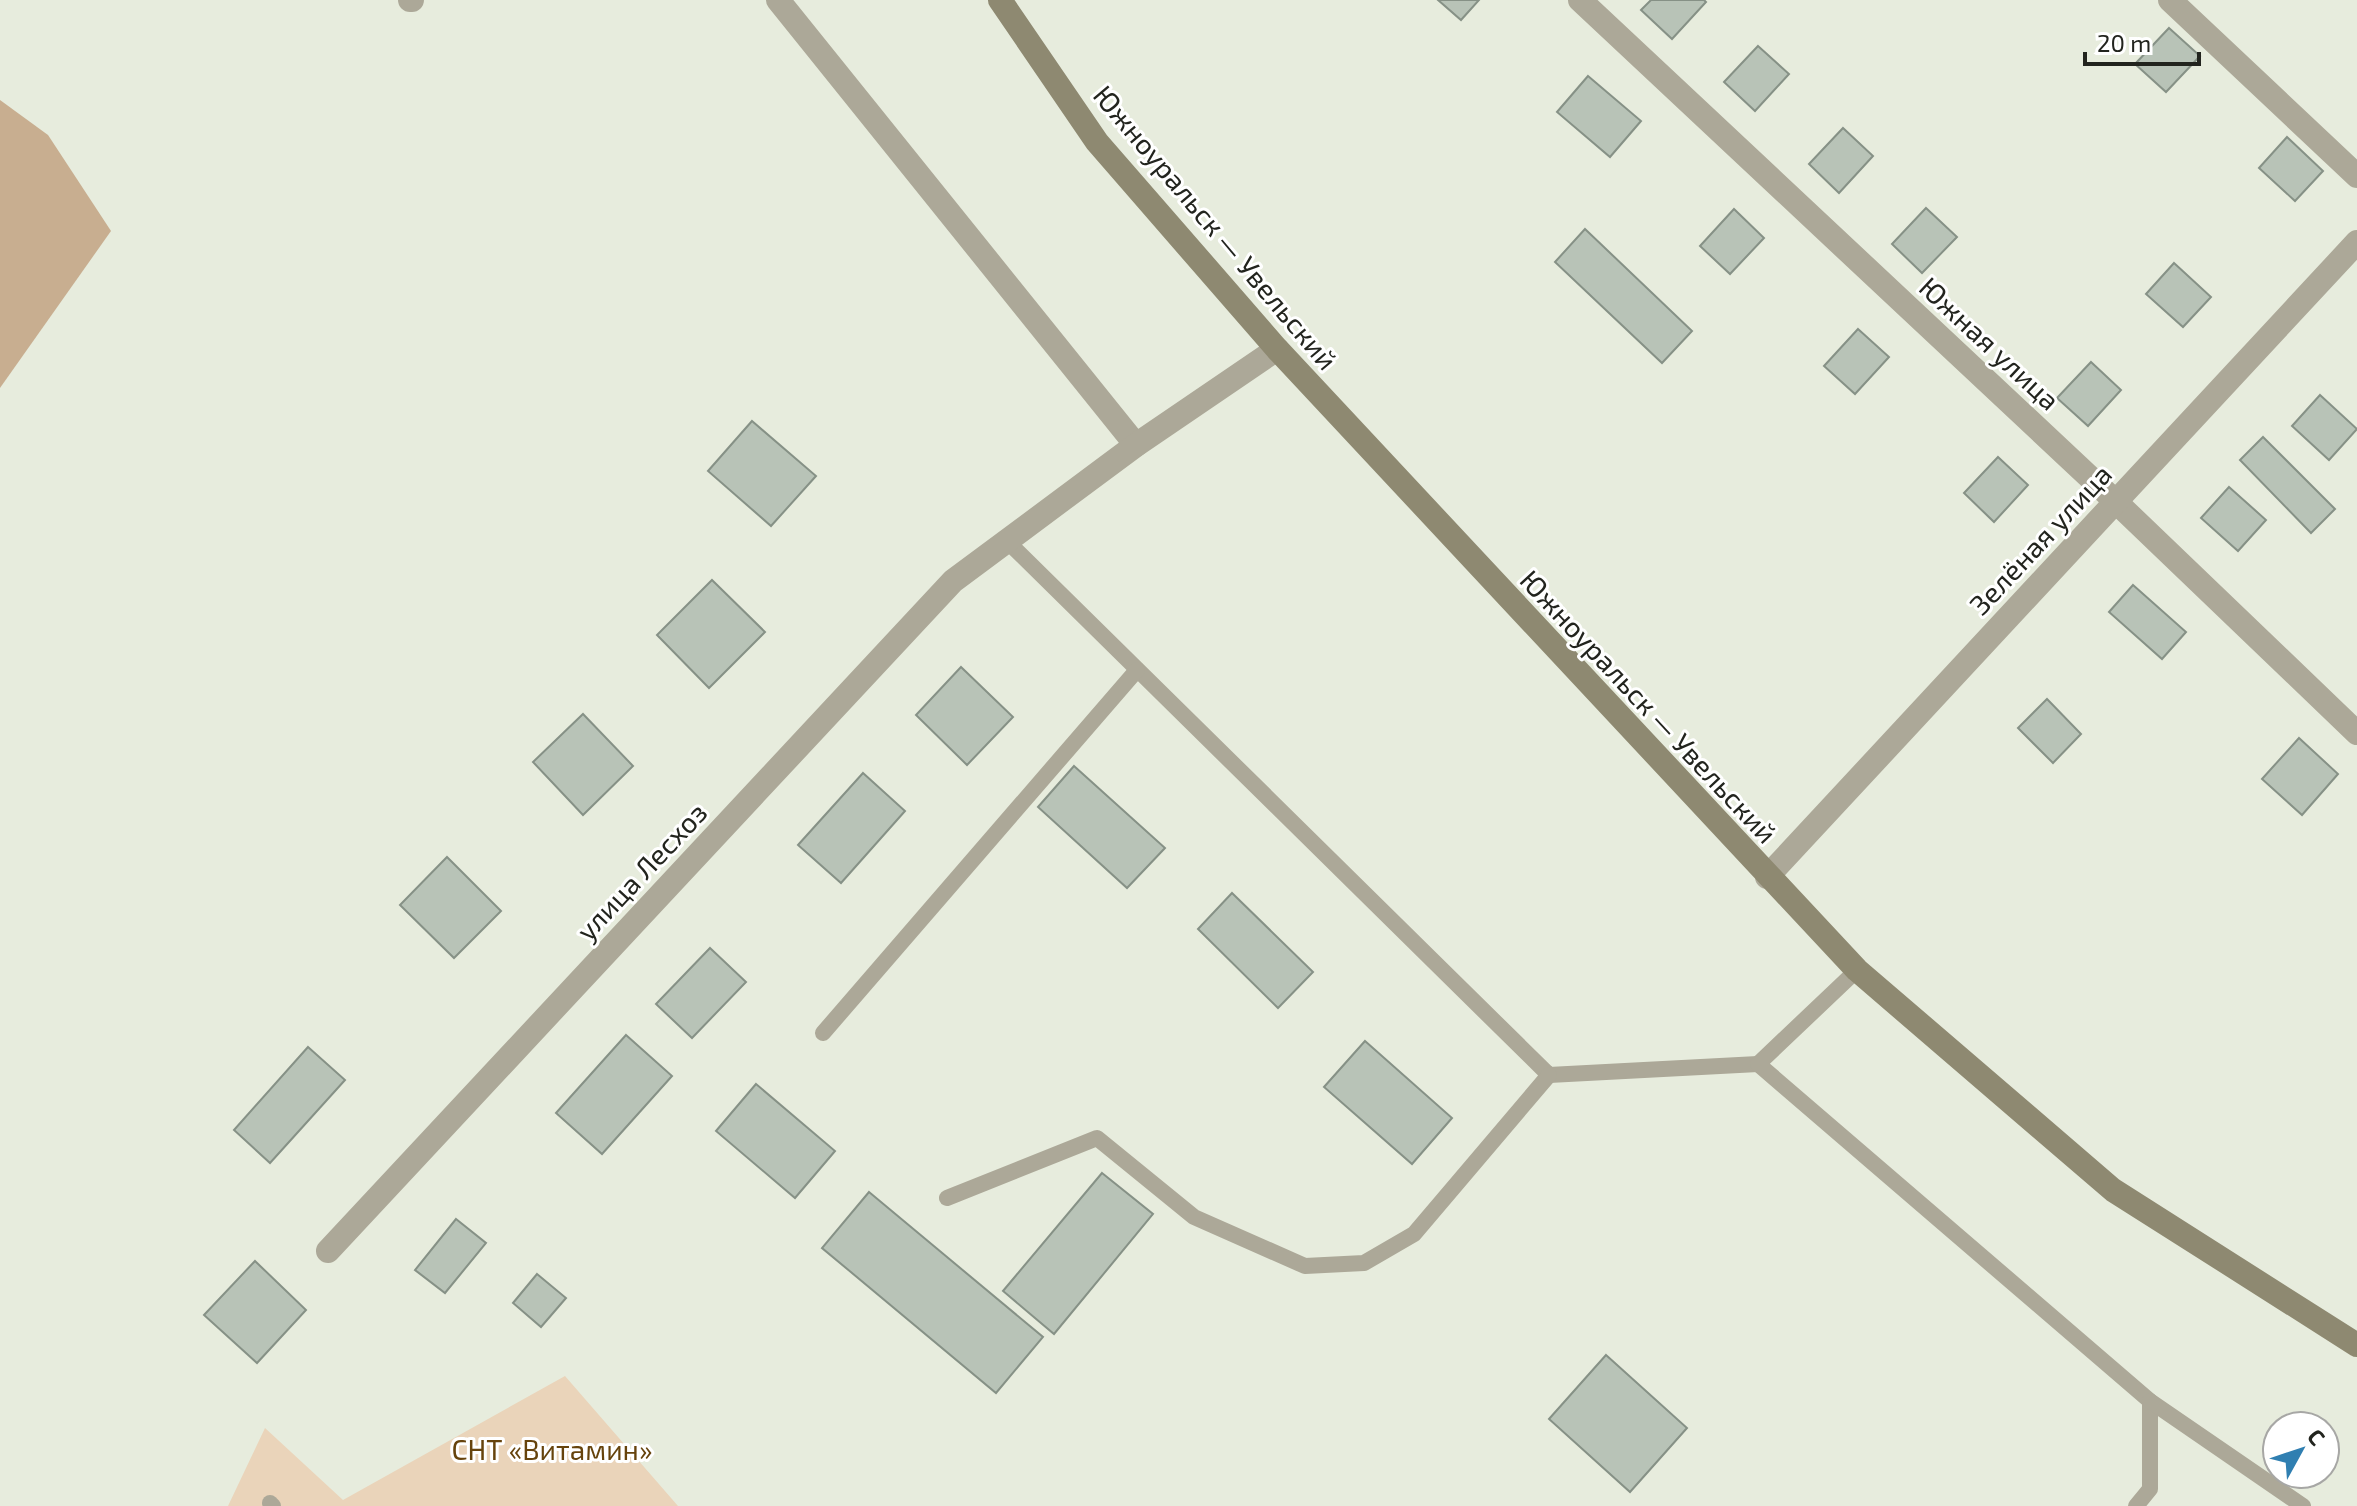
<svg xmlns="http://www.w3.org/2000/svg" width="2357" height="1506" viewBox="0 0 2357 1506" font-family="'Exo 2',sans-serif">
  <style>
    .green { fill: #ead4ba }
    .forest { fill: #c8ae90 }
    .building { fill: #b8c3b7; stroke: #869186; stroke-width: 2 }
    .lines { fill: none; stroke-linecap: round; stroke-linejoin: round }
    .lane { stroke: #aca898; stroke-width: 16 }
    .street { stroke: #aca898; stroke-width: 24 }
    .secondary { stroke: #8e8971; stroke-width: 24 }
    .labels { text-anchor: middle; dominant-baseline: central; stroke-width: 6; stroke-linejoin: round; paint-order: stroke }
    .street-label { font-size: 28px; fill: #22241e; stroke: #fff }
    .park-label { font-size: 28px; fill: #66430c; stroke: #fff }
  </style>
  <rect width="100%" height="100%" fill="#e7ecdd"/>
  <path class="green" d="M 565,1376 L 678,1506 L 228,1506 L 265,1428 L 343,1500 Z"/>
  <path class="forest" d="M 0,100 L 48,135 L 111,231 L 0,388 Z"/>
  <g class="building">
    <path d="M 1438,0 L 1479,0 L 1461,20 Z"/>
    <path d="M 1651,0 L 1704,0 L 1706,2 L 1672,39 L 1641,10 Z"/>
    <path d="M 2169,28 L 2200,56 L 2166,92 L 2135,64 Z"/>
    <path d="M 1758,46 L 1789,74 L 1755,111 L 1724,82 Z"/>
    <path d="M 1588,76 L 1641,121 L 1610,157 L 1557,112 Z"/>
    <path d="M 1843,128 L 1873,156 L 1839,193 L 1809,164 Z"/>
    <path d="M 2287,137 L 2323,171 L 2295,201 L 2259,168 Z"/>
    <path d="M 1926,208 L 1957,237 L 1922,273 L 1892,244 Z"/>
    <path d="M 1734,209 L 1764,238 L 1730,274 L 1700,246 Z"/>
    <path d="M 1585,229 L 1692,331 L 1662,363 L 1555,262 Z"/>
    <path d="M 2174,263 L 2211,297 L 2183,327 L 2146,294 Z"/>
    <path d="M 1858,329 L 1889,357 L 1855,394 L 1824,366 Z"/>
    <path d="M 2091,362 L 2121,390 L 2088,426 L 2057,398 Z"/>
    <path d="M 2320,395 L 2357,429 L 2329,460 L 2292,426 Z"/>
    <path d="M 752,421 L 816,476 L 771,526 L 708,471 Z"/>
    <path d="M 2263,437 L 2335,509 L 2311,533 L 2240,460 Z"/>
    <path d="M 1998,457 L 2028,485 L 1994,522 L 1964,493 Z"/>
    <path d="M 2229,487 L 2266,520 L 2238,551 L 2201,518 Z"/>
    <path d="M 712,580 L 765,632 L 709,688 L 657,635 Z"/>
    <path d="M 2133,585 L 2186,632 L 2162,659 L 2109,612 Z"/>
    <path d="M 961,667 L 1013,717 L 967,765 L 916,715 Z"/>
    <path d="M 2047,699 L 2081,734 L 2053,763 L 2018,728 Z"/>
    <path d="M 583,714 L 633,766 L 583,815 L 533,762 Z"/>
    <path d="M 2299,738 L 2338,774 L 2302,815 L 2262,779 Z"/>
    <path d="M 1074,766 L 1165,848 L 1127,888 L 1038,807 Z"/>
    <path d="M 863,773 L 905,811 L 841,883 L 798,845 Z"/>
    <path d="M 447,857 L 501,911 L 454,958 L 400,905 Z"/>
    <path d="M 1232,893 L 1313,972 L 1278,1008 L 1198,929 Z"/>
    <path d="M 710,948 L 746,982 L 692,1038 L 656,1004 Z"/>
    <path d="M 626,1035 L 672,1076 L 602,1154 L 556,1113 Z"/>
    <path d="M 1365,1041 L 1452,1118 L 1412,1164 L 1324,1087 Z"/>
    <path d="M 308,1047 L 345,1080 L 270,1163 L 234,1130 Z"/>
    <path d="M 756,1084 L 835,1151 L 795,1198 L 716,1131 Z"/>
    <path d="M 1102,1173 L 1153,1214 L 1054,1334 L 1003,1291 Z"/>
    <path d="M 869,1192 L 1043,1337 L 996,1393 L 822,1248 Z"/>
    <path d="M 456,1219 L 486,1243 L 445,1293 L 415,1270 Z"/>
    <path d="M 255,1261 L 306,1310 L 257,1363 L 204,1315 Z"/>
    <path d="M 537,1274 L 566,1298 L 541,1327 L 513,1303 Z"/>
    <path d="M 1606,1355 L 1687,1428 L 1630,1492 L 1549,1419 Z"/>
  </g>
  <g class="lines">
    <g class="lane">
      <path d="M 1007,541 L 1549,1075 L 1758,1064"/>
      <path d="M 1857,970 L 1758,1064 L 2150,1401 L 2150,1489 L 2136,1506"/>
      <path d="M 823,1033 L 1137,670"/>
      <path d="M 947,1198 L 1097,1138 L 1194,1217 L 1305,1266 L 1364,1263 L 1414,1234 L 1549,1075"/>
      <path d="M 2150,1401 L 2303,1506"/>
      <path d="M 270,1503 L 273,1506"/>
    </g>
    <g class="street">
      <path d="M 410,0 L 412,0"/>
      <path d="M 778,0 L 1136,445"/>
      <path d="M 1580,0 L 2115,501 L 2357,733"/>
      <path d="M 2170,0 L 2357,176"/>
      <path d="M 1767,877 L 2357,242"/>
      <path d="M 328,1251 L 953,581 L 1136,445 L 1277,349"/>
    </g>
    <path class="secondary" d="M 1000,0 L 1097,142 L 1277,349 L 1857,970 L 2113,1190 L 2357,1345"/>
  </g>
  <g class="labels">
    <g class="street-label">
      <text transform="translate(1216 227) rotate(50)">Южноуральск — Увельский</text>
      <text transform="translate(1990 343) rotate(43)">Южная улица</text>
      <text transform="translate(2040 539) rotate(-47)">Зелёная улица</text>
      <text transform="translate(1649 706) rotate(47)">Южноуральск — Увельский</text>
      <text transform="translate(641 871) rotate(-47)">улица Лесхоз</text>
    </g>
    <g class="park-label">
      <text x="552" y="1449">СНТ «Витамин»</text>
    </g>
  </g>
  <g transform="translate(2301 1450) rotate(50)"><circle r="38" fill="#ffffff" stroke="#a7a7a5" stroke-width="2"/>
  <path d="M0-6L14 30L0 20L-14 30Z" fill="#307fb1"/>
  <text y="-12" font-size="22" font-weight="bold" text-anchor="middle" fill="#22241e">С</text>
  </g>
  <path d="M2085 52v12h114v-12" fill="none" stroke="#22241e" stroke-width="4"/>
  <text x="2097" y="52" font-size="24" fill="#22241e" stroke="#ffffff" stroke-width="6" paint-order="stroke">20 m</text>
</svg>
